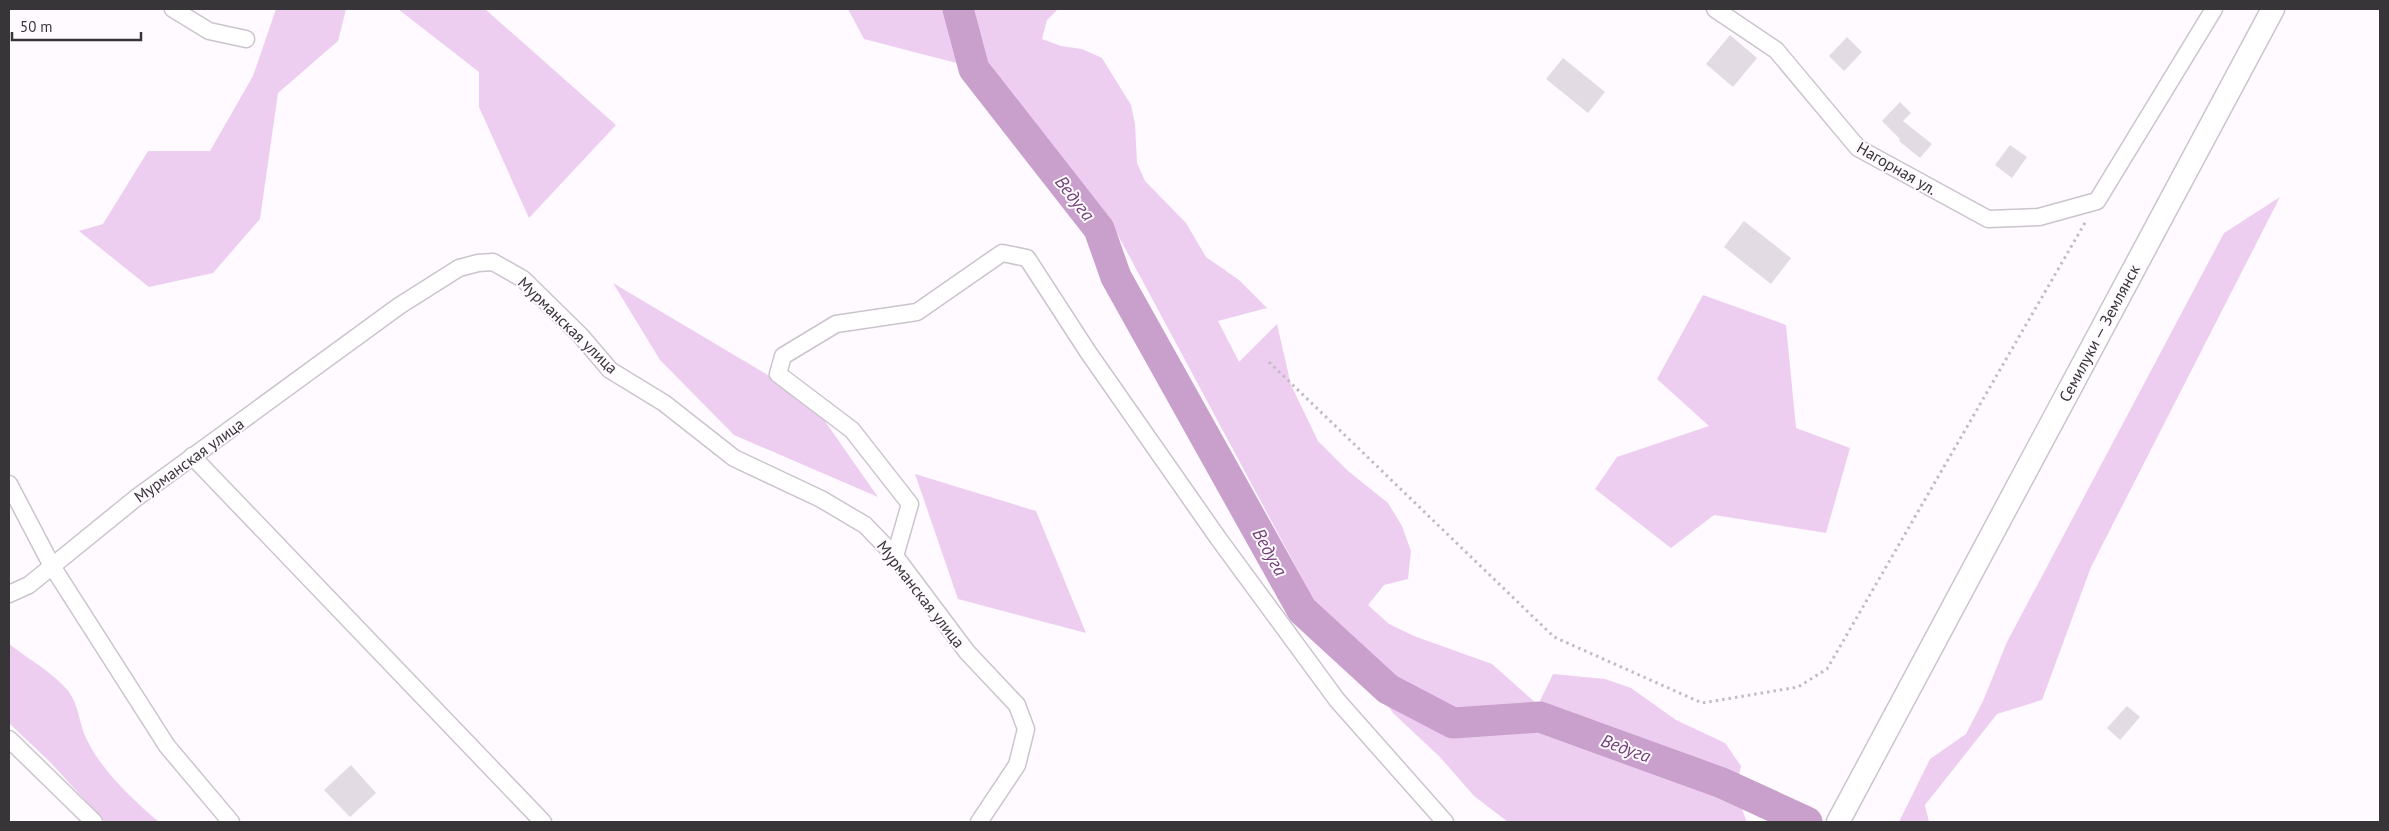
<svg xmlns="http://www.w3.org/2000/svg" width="2389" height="831" viewBox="0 0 2389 831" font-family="'PT Sans',sans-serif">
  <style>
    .green { fill: #eecef0 }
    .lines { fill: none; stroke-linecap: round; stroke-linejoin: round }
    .river { stroke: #c8a0cb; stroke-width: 31 }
    .building { fill: #e2dbe3 }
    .street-casing { stroke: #cbc4cc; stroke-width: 19 }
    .secondary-casing { stroke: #cbc4cc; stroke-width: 25 }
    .path { stroke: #c0bcc1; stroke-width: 3; stroke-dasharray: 2.5 4; stroke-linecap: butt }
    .street { stroke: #fff; stroke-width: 16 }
    .secondary { stroke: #fff; stroke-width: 22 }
    .labels { text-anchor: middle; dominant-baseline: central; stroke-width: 4; stroke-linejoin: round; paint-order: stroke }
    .street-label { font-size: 16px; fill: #383538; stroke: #fefaff }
    .water-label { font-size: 18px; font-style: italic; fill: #723f77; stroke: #fefaff }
  </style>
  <rect width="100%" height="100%" fill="#fefaff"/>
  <g class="green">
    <path d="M 276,9 L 346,9 L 338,41 L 278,93 L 260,219 L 213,273 L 149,287 L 79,231 L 103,224 L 148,151 L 210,151 L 253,76 Z"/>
    <path d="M 398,9 L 485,9 L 616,125 L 529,218 L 479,107 L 479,72 Z"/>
    <path d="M 848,9 L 1058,9 L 1047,20 L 1042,39 L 1061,46 L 1082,49 L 1102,58 L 1131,105 L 1135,124 L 1137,163 L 1145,181 L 1186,223 L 1206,257 L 1239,280 L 1267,308 L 1218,321 L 1239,362 L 1277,324 L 1291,385 L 1318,441 L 1348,471 L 1388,503 L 1402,526 L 1411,551 L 1408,579 L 1384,585 L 1368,605 L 1389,624 L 1414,636 L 1492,664 L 1538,705 L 1553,674 L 1605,679 L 1631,688 L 1676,720 L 1725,743 L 1741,766 L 1735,792 L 1747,822 L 1508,822 L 1474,796 L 1440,757 L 1393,713 L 1317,606 L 1112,224 L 991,72 L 864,39 Z"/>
    <path d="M 2280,197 L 2091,567 L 2042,700 L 1997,714 L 1925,805 L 1929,822 L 1899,822 L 1930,759 L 1966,734 L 1983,701 L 2007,642 L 2224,233 Z"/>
    <path d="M 613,283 L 810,400 L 878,497 L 734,435 L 660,360 Z"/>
    <path d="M 1703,295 L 1786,325 L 1796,428 L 1850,448 L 1826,533 L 1714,515 L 1671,548 L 1595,489 L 1617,457 L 1709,426 L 1657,379 Z"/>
    <path d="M 915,474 L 1036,511 L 1086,633 L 958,599 Z"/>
    <path d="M 9,644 C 28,659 54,673 69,692 C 79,706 79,723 86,738 C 101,770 133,800 159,822 L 105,822 L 51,763 L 9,723 Z"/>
  </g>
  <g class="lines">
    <path class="river" d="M 958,9 L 974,69 L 1099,229 L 1116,277 L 1302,610 L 1388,689 L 1453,723 L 1540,717 L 1722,783 L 1807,822"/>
  </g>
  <g class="building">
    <path d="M 1730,35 L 1757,58 L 1733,87 L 1706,64 Z"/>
    <path d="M 1847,37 L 1862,52 L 1844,71 L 1829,56 Z"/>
    <path d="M 1563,58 L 1605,92 L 1588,113 L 1546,79 Z"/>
    <path d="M 1900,102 L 1911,113 L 1903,121 L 1932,144 L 1920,158 L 1899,141 L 1900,139 L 1882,121 Z"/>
    <path d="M 2010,145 L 2027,157 L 2012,178 L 1995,165 Z"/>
    <path d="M 1744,221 L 1791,258 L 1771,284 L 1724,247 Z"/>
    <path d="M 2127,706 L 2140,717 L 2120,740 L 2107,728 Z"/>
    <path d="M 351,765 L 376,793 L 350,817 L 324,790 Z"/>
  </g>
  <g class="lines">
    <defs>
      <g id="street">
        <path d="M 173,9 L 209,31 L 246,39"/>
        <path d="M 1715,9 L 1776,50 L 1858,148 L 1988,219 L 2039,217 L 2097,201 L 2214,9"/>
        <path d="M 192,456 L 543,822"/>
        <path d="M 9,484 L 52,566 L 167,746 L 231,822"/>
        <path d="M 895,556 L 910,504 L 852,430 L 778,374 L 783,356 L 836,324 L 917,312 L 1002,253 L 1027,258 L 1088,352 L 1218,538 L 1337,700 L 1445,822"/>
        <path d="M 9,594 L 29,585 L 136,498 L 399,306 L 459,268 L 478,263 L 493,262 L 523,279 L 581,336 L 610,370 L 664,403 L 734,458 L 821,499 L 865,525 L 895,556 L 967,652 L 1017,705 L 1026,729 L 1017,765 L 979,822"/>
        <path d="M 9,739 L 94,822"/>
      </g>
      <path id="secondary" d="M 1838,822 L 2273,9"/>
    </defs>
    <use href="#street" class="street-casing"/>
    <use href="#secondary" class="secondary-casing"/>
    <path class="path" d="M 1269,362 L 1554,637 L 1702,703 L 1798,687 L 1827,669 L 2086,221"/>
    <use href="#street" class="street"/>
    <use href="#secondary" class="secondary"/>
  </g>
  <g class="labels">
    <g class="street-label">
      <text transform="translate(1897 168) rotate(30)">Нагорная ул.</text>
      <text transform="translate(568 325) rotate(44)">Мурманская улица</text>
      <text transform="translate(2099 333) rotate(-62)">Семилуки — Землянск</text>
      <text transform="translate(189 460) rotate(-36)">Мурманская улица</text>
      <text transform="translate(921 594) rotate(52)">Мурманская улица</text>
    </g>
    <g class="water-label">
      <text transform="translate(1075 198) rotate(52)">Ведуга</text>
      <text transform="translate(1270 552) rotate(61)">Ведуга</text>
      <text transform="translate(1626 748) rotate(20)">Ведуга</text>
    </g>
  </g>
  <rect width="2389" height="831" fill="none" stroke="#383538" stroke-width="20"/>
  <path d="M12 32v8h129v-8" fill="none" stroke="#383538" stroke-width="2.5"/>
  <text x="20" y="32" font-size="15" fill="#383538" stroke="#fefaff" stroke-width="4" paint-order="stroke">50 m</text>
</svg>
